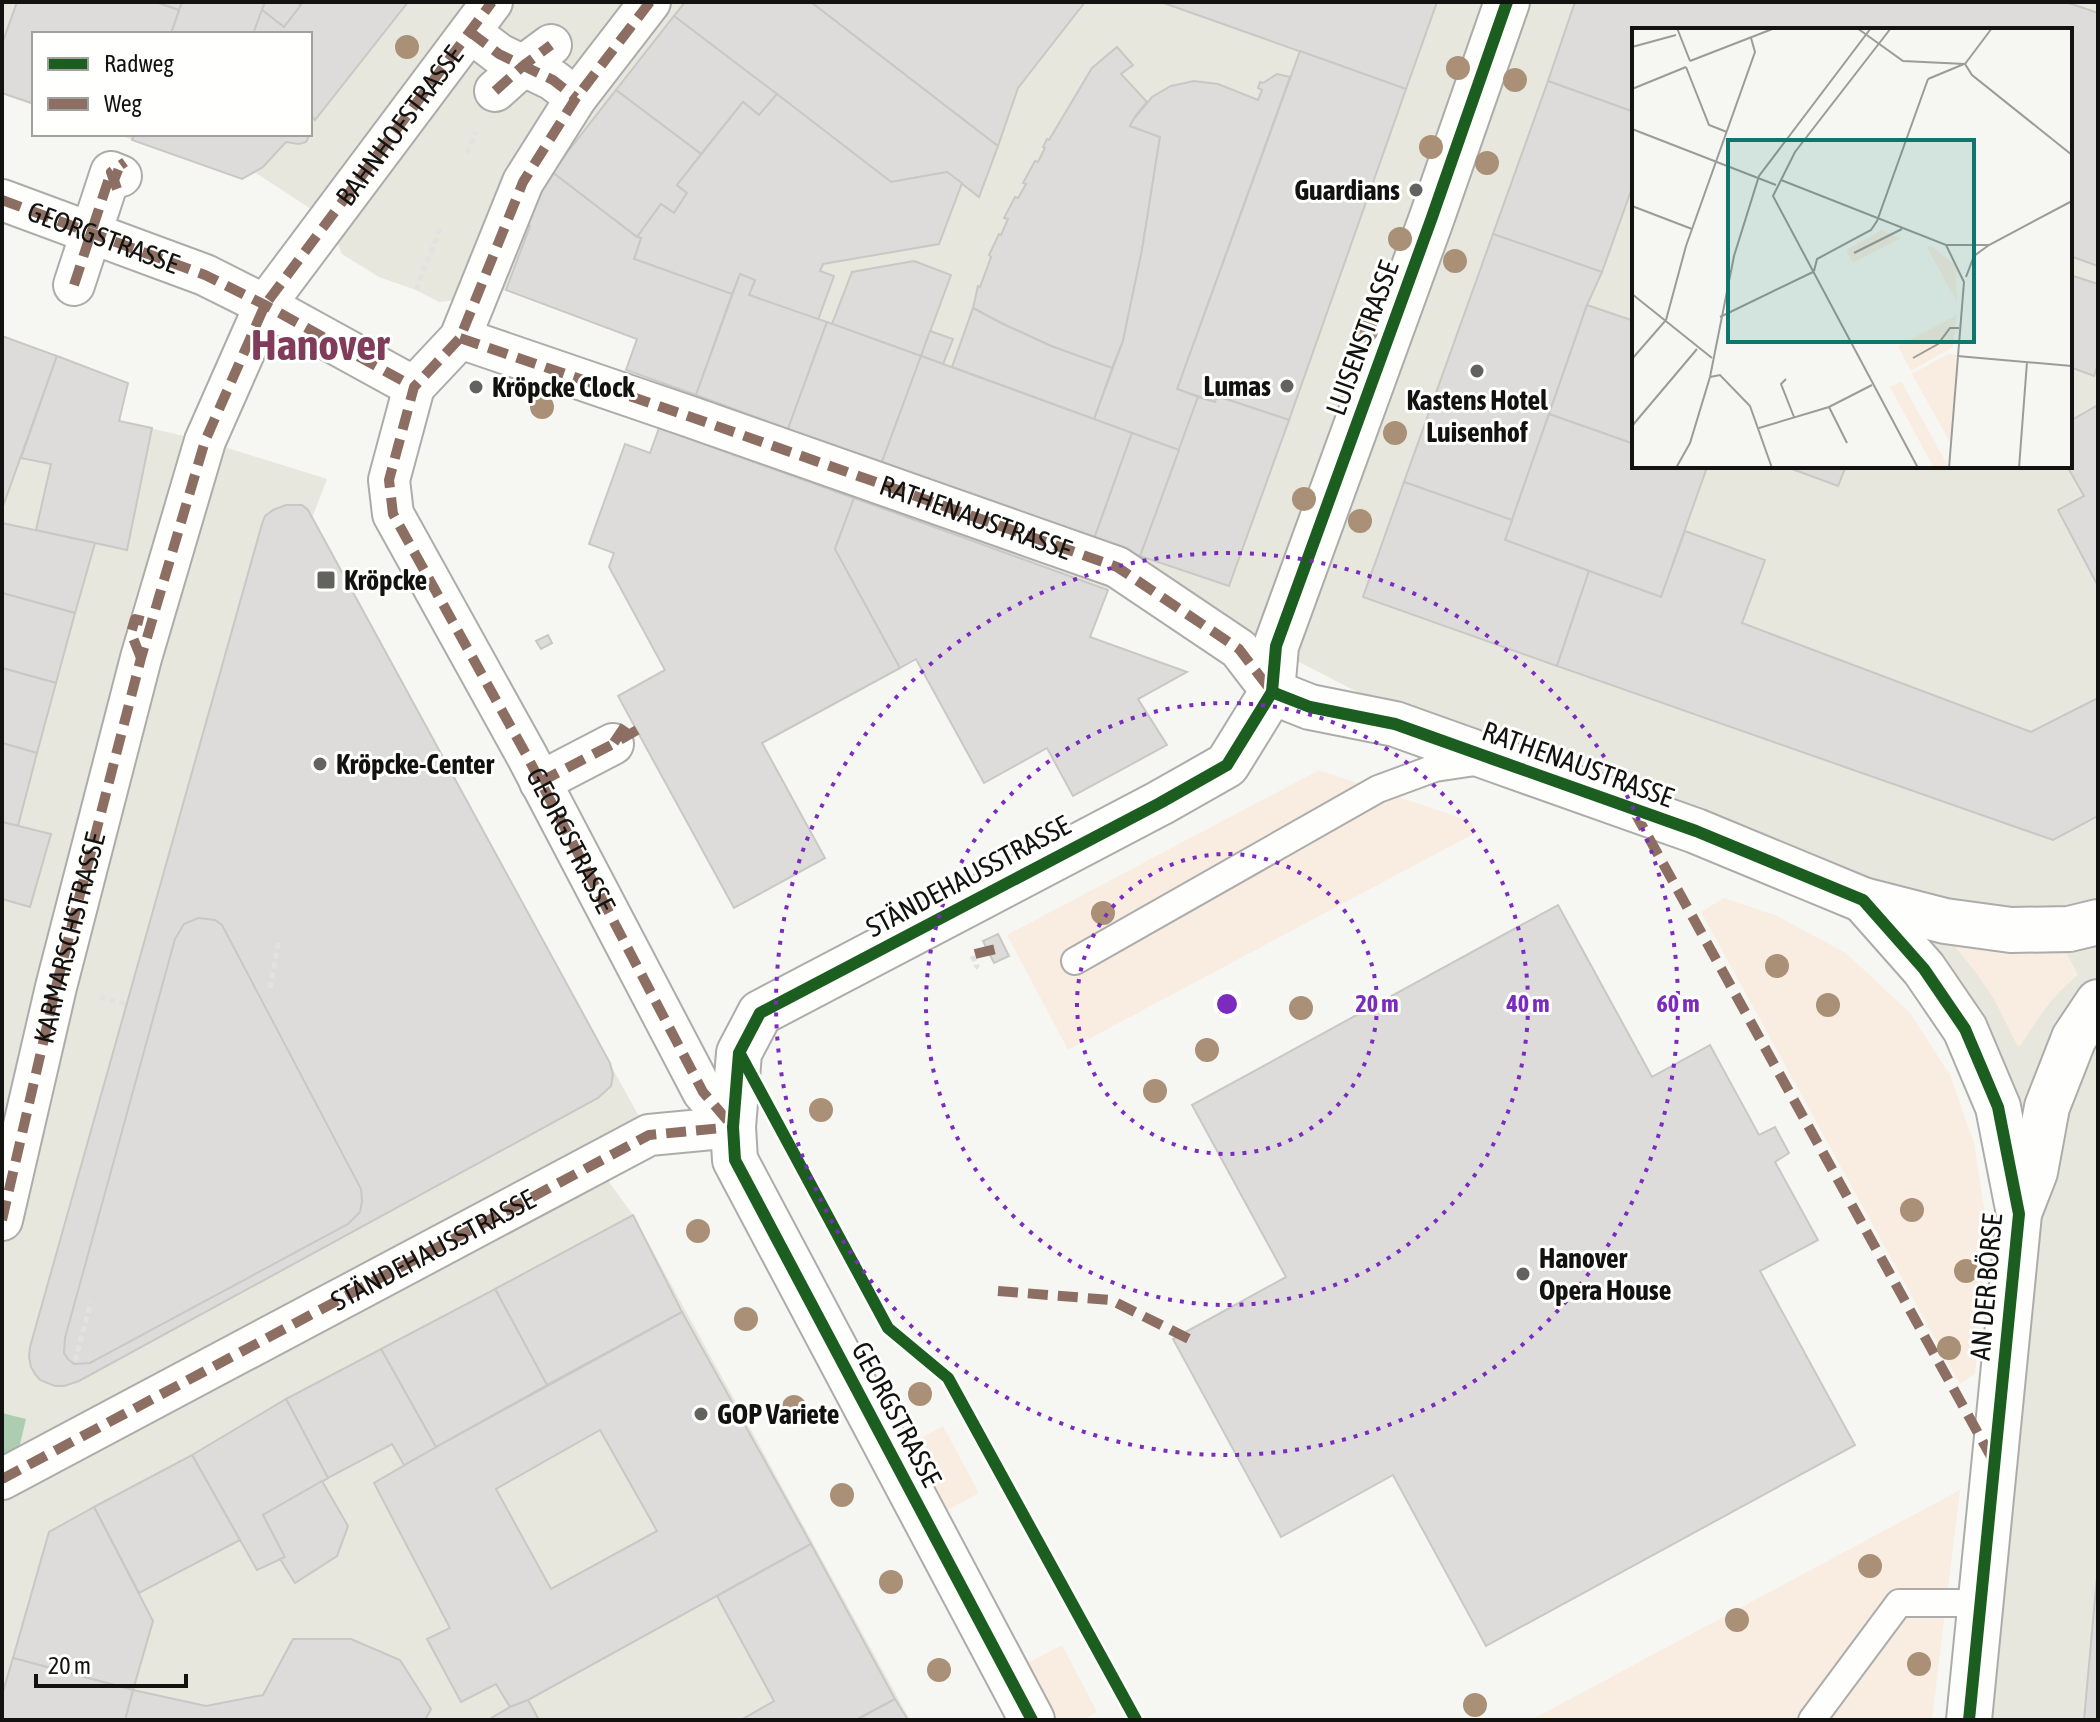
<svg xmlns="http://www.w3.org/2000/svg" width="2100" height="1722" viewBox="0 0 2100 1722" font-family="'Asap Condensed',sans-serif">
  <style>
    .built { fill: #e7e7de; fill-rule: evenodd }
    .green { fill: #f9ede2 }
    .water { fill: #adcdb1 }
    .building { fill: #dddcda; stroke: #c8c8c5; stroke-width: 2; fill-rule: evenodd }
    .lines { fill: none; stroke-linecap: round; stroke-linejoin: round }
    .service-casing { stroke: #acacaa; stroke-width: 30 }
    .pedestrian-casing { stroke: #acacaa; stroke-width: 44 }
    .minor-casing { stroke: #acacaa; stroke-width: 48 }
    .path { stroke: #e2e2e1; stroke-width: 5; stroke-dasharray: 6 4; stroke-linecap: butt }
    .service { stroke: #fefefd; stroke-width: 26 }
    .pedestrian { stroke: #fefefd; stroke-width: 40 }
    .minor { stroke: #fefefd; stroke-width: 44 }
    .quiet { stroke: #8d6e63; stroke-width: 10; stroke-dasharray: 20 10; stroke-linecap: butt }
    .cycleway-casing { stroke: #fffffe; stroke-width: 17 }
    .cycleway { stroke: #1b5e20; stroke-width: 12 }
    .tree { fill: #a99077 }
    .ring { fill: none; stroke: #7b2cbf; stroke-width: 4; stroke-dasharray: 4 8 }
    .poi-dot { fill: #62625f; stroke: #fffffe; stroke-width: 3 }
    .labels { text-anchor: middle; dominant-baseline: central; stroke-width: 6; stroke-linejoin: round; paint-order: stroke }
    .street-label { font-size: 28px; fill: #121210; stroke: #fffffe }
    .poi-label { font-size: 28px; font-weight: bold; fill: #121210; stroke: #fffffe; text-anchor: start }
    .town-label { font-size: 44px; font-weight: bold; fill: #803c5a; stroke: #fffffe }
    .inset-road { fill: none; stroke: #9b9b98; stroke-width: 2 }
    .view { fill: #0f766e; fill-opacity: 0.15; stroke: #0f766e; stroke-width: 4 }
    .inset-edge { fill: none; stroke: #121210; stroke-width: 4 }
    .centre { fill: #7b2cbf; stroke: #fffffe; stroke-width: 4 }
    .ring-label { font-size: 24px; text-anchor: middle; font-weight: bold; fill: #7b2cbf; stroke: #fffffe; stroke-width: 6; stroke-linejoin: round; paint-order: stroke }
  </style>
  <rect width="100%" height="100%" fill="#f6f6f2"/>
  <g class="built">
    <path d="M 2,2 L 2098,2 L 2098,1720 L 1969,1720 L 2019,1214 L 1998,1107 L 1863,900 L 1503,767 L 1117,568 L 1108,590 L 681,435 L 695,395 L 626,370 L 637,339 L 506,290 L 476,298 L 439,302 L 416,290 L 379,277 L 342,254 L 328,220 L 256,173 L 242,179 L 116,134 L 310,134 L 310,34 L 34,34 L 34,104 L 2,93 ZM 1634,30 L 2070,30 L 2070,466 L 1634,466 Z"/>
    <path d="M 2,336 L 128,383 L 120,421 L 205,441 L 327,479 L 312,518 L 649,1135 L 596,1164 L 633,1215 L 910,1720 L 2,1720 Z"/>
  </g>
  <g class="green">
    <path d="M 1319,770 L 1470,821 L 1477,832 L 1068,1050 L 1007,935 Z"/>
    <path d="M 1724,898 L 1775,915 L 1846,953 L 1910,1013 L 1950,1075 L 1974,1143 L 1988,1233 L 1975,1374 L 1960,1384 L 1701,912 Z"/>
    <path d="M 1953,941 L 2040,953 L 2067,954 L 2078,975 C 2053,994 2037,1020 2020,1046 L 2017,1045 L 1994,999 L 1977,974 L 1953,944 Z"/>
    <path d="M 943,1426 L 979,1493 L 942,1513 L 906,1446 Z"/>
    <path d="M 1960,1490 L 1932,1720 L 1531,1720 Z"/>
    <path d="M 1062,1645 L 1097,1712 L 1083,1720 L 1053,1720 L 1024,1665 Z"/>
  </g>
  <path class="water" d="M 2,1413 L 26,1419 L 16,1461 L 2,1458 Z"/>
  <g class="building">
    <path d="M 17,2 L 156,2 L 179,10 L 171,34 L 34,34 L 34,104 L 2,93 L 2,44 Z"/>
    <path d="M 156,2 L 182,2 L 179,10 Z"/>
    <path d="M 182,2 L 265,2 L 253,34 L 171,34 Z"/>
    <path d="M 265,2 L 297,2 L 301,5 L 284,27 L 262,10 Z"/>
    <path d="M 297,2 L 408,2 L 315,120 L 310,115 L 310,34 L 253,34 L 262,10 L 284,27 L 301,5 Z"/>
    <path d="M 685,2 L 811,2 L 998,146 L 979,197 L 947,172 L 891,182 L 674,16 Z"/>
    <path d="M 811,2 L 1085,2 L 1018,88 L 998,146 Z"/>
    <path d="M 1161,2 L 1437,2 L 1406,89 Z"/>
    <path d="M 1575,2 L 2066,2 L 2098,13 L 2098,266 L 2070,256 L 2070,30 L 1634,30 L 1634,112 L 1548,81 Z"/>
    <path d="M 674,16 L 777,94 L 759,115 L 743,102 L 701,154 L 616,90 Z"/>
    <path d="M 1117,47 L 1133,65 L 1121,74 L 1147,102 L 1136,115 L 1130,126 L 1160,137 L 1142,250 L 1123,341 L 1112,368 L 1051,346 L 1001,323 L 973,308 L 978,286 L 980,287 L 991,257 L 989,255 L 999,234 L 1001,235 L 1008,219 L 1004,218 L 1015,197 L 1018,198 L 1026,184 L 1023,183 L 1035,161 L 1038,162 L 1045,148 L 1043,147 L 1047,139 L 1049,140 L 1092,68 Z"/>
    <path d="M 1300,51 L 1406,89 L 1289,420 L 1217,396 L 1215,402 L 1177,389 Z"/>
    <path d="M 1277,74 L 1290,77 L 1177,389 L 1198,397 L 1179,450 L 1094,419 L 1123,341 L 1142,250 L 1160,137 L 1130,126 L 1133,120 L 1152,97 L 1171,86 L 1194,81 L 1218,84 L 1258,100 L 1262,90 L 1258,88 L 1260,82 L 1263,83 Z"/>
    <path d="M 1548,81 L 1634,112 L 1634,188 L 1632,188 L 1602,272 L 1493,234 Z"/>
    <path d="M 616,90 L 701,154 L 677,185 L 687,193 L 674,213 L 661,204 L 637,237 L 552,172 Z"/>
    <path d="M 777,94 L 891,182 L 947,172 L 962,183 L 939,244 L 823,264 L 820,271 L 834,276 L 818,320 L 749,295 L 755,280 L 740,274 L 732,294 L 634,259 L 641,238 L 637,237 L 661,204 L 674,213 L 687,193 L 677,185 L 743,102 L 759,115 Z"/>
    <path d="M 310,119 L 311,132 L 306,142 L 299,144 L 286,142 L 263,167 L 242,179 L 132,140 L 134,134 L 310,134 Z"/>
    <path d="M 552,172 L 637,237 L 641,238 L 634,259 L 732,294 L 696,395 L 626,370 L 637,339 L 506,290 L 530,226 L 525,224 L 547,178 Z"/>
    <path d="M 1493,234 L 1602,272 L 1587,305 L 1512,520 L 1404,482 Z"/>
    <path d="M 914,261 L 951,275 L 921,356 L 832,324 L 852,272 Z"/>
    <path d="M 740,274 L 755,280 L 749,295 L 827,322 L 788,429 L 696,395 Z"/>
    <path d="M 2070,275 L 2098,284 L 2098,364 L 2094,376 L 2070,367 Z"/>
    <path d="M 1587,305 L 1634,321 L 1634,444 L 1549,414 Z"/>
    <path d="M 973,308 L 1001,323 L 1051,346 L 1112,368 L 1094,419 L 952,367 Z"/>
    <path d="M 827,322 L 921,356 L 882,462 L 788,429 Z"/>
    <path d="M 930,331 L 953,339 L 943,364 L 921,356 Z"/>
    <path d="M 2,336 L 57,356 L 2,509 Z"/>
    <path d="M 57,356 L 128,383 L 119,421 L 152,428 L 127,550 L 36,530 L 51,464 L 21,458 Z"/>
    <path d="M 921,356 L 1132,433 L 1094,539 L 882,462 Z"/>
    <path d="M 1217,396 L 1289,420 L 1229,586 L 1140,556 L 1198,397 L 1215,402 Z"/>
    <path d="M 2098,405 L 2098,586 L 2058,510 L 2084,496 L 2067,466 L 2070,466 L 2070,421 Z"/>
    <path d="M 1549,414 L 1634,444 L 1634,466 L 1695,466 L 1706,470 L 1661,597 L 1505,540 Z"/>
    <path d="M 659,428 L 854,498 L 835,549 L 900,668 L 762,743 L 825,858 L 734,908 L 618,696 L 665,670 L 609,567 L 614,553 L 589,544 L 625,444 L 650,453 Z"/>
    <path d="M 1132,433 L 1179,450 L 1140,556 L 1094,539 Z"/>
    <path d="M 1784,466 L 1846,466 L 1838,486 Z"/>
    <path d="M 1404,482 L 1512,520 L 1505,540 L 1589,571 L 1557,666 L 1363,597 Z"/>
    <path d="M 854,498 L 1108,590 L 1090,637 L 1187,672 L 1138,699 L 1167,745 L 1073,796 L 1047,748 L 984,783 L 916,659 L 900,668 L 835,549 Z"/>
    <path d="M 286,505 L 302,505 L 308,510 L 610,1063 L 613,1075 L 611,1086 L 598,1098 L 79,1381 L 64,1386 L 55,1386 L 40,1380 L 35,1374 L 31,1367 L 29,1357 L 30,1347 L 262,524 L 265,516 L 273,510 Z"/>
    <path d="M 2,523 L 95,543 L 75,613 L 2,593 Z"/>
    <path d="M 1685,531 L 1765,560 L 1742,623 L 2031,732 L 2098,698 L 2098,816 L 2053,840 L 1557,666 L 1589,571 L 1661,597 Z"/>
    <path d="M 2,593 L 75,613 L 56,683 L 2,668 Z"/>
    <path d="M 548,635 L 552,643 L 541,649 L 536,641 Z"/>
    <path d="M 2,668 L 56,683 L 37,753 L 2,743 Z"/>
    <path d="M 2,743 L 37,753 L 18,826 L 2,822 Z"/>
    <path d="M 2,822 L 51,834 L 30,907 L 2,899 Z"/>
    <path d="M 1558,905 L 1652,1077 L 1710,1045 L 1759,1135 L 1775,1127 L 1789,1153 L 1775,1162 L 1818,1240 L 1760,1271 L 1855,1445 L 1486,1646 L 1393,1475 L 1281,1537 L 1173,1339 L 1286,1277 L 1192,1105 Z"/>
    <path d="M 198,918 L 215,920 L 222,925 L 361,1189 L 362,1201 L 360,1212 L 348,1224 L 90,1363 L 74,1364 L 68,1359 L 64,1353 L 65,1338 L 175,939 L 184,924 Z"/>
    <path d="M 998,934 L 1009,956 L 994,963 L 983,941 Z"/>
    <path d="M 633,1215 L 682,1312 L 547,1385 L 495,1289 Z"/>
    <path d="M 495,1289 L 547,1385 L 436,1447 L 381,1349 Z"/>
    <path d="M 682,1312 L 811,1544 L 528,1700 L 510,1707 L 496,1684 L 461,1702 L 427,1639 L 450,1628 L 374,1483 L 436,1447 ZM 600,1430 L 657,1531 L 551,1589 L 496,1489 Z"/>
    <path d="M 381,1349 L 436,1447 L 404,1465 L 392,1444 L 328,1478 L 286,1399 Z"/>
    <path d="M 286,1399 L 328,1478 L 263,1515 L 285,1557 L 257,1570 L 192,1455 Z"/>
    <path d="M 192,1455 L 240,1540 L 139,1593 L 94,1507 Z"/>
    <path d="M 322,1481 L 348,1526 L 337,1556 L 295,1583 L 280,1559 L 285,1557 L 263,1515 Z"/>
    <path d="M 94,1507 L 153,1621 L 133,1690 L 13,1658 L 49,1532 Z"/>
    <path d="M 811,1544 L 895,1699 L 856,1720 L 741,1720 L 774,1701 L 717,1596 Z"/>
    <path d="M 2098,1566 L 2098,1720 L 2084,1720 Z"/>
    <path d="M 293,1639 L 351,1639 L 400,1660 L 431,1709 L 425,1720 L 125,1720 L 133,1690 L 206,1706 L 263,1695 Z"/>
    <path d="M 13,1658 L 133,1690 L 125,1720 L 2,1720 L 2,1695 Z"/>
    <path d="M 895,1699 L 908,1720 L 856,1720 Z"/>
    <path d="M 528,1700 L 539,1720 L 488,1720 L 510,1707 Z"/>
  </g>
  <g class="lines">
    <defs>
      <g id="service">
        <path d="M 1075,961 L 1378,789 L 1435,768 L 1482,761"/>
        <path d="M 1812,1720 L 1899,1603 L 1979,1603"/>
      </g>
      <g id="pedestrian">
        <path d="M 650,2 L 576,98 L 523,182 L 460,338 L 414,387 L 389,480 L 393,514 L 527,756 L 703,1092 L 733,1127"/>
        <path d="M 470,32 L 499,54 L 553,80 L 576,98"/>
        <path d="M 495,91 L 524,65 L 551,45"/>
        <path d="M 2,200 L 205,275 L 265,305 L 414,387"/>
        <path d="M 74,285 L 111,172 L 121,176"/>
        <path id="s1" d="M 460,338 L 688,416 L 1117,567 L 1239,649 L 1272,692"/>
        <path d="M 540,782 L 613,744"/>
        <path id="s2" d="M 2,1220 L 56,987 L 141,658 L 205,441 L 265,305 L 492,2"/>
        <path id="s3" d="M 2,1479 L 649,1135 L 733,1127"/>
      </g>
      <g id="minor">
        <path d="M 1272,692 L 1310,707 L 1395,724 L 1493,759 L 1696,831 L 1863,900 L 1945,921 L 2011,930 L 2069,929 L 2098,922"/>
        <path d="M 1863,900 L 1924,969 L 1965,1029 L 1998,1107 L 2019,1214 L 1969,1720"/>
        <path d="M 2021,1208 L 2035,1172 L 2047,1107 L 2074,1038 L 2098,1002"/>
        <path d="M 1032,1720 L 735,1160 L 733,1127 L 739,1053 L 760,1013 L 1160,803 L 1227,765 L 1272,692 L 1276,646 L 1431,220 L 1507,2"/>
      </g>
    </defs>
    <use href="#service" class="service-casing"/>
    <use href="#pedestrian" class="pedestrian-casing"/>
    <use href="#minor" class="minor-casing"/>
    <g class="path">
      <path d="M 467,153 L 476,132"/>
      <path d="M 1368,197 L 1386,203"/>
      <path d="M 416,290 L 440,229"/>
      <path d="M 972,956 L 977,966 L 975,968"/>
      <path d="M 270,988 L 279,940"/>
      <path d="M 100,997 L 126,1004"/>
      <path d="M 75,1361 L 91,1302"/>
    </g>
    <use href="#service" class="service"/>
    <use href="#pedestrian" class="pedestrian"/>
    <use href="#minor" class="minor"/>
    <g class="quiet">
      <path id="s4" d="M 650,2 L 576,98 L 523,182 L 460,338 L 414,387 L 389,480 L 393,514 L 527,756 L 703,1092 L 733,1127"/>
      <path d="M 470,32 L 499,54 L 553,80 L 576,98"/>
      <path d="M 495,91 L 524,65 L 551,45"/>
      <path d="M 117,189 L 111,172 L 125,162"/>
      <path id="s5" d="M 2,200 L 205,275 L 265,305 L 414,387"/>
      <path d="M 74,285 L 111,172 L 121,176"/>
      <path d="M 460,338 L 688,416 L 1117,567 L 1239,649 L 1272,692"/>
      <path d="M 141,658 L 131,633 L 135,619 L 147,622"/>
      <path d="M 625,726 L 613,744 L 637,730"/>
      <path d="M 540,782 L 613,744"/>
      <path d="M 1634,811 L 1994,1462"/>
      <path d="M 975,954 L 996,949"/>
      <path d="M 2,1220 L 56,987 L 141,658 L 205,441 L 265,305 L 492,2"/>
      <path d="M 998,1291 L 1111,1300 L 1195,1342"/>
      <path d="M 2,1479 L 649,1135 L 733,1127"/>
    </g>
    <defs>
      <g id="cycleway">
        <path d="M 1272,692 L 1310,707 L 1395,724 L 1493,759 L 1696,831 L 1863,900 L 1924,969 L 1965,1029 L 1998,1107 L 2019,1214 L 1969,1720"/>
        <path d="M 740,1054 L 888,1328 L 948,1378 L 1136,1720"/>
        <path d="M 1032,1720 L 735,1160 L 733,1127 L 739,1053 L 760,1013 L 1160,803 L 1227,765 L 1272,692 L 1276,646 L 1431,220 L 1507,2"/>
      </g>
    </defs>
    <use href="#cycleway" class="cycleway-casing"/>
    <use href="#cycleway" class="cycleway"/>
  </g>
  <g class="tree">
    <circle cx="407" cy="47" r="12"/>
    <circle cx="1458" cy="68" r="12"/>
    <circle cx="1515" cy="80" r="12"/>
    <circle cx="1431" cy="147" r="12"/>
    <circle cx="1487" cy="163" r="12"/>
    <circle cx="1400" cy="239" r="12"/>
    <circle cx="1455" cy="261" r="12"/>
    <circle cx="1366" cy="331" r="12"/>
    <circle cx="542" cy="407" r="12"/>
    <circle cx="1395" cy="433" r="12"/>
    <circle cx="1304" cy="499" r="12"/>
    <circle cx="1360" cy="521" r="12"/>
    <circle cx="1103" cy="913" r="12"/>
    <circle cx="1777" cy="966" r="12"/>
    <circle cx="1828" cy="1005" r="12"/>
    <circle cx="1301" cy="1008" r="12"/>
    <circle cx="1207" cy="1050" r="12"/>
    <circle cx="1155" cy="1091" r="12"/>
    <circle cx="821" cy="1110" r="12"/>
    <circle cx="1912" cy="1210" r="12"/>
    <circle cx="698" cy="1231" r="12"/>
    <circle cx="1966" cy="1271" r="12"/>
    <circle cx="746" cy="1319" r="12"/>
    <circle cx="1949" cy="1348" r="12"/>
    <circle cx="920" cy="1394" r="12"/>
    <circle cx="794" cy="1407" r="12"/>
    <circle cx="842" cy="1495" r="12"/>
    <circle cx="1870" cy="1566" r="12"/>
    <circle cx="891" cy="1582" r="12"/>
    <circle cx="1737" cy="1620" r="12"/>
    <circle cx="1919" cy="1664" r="12"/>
    <circle cx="939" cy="1670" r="12"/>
    <circle cx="1475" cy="1705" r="12"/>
  </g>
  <g class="ring">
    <circle cx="1227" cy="1004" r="150"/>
    <circle cx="1227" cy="1004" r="301"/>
    <circle cx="1227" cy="1004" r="451"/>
  </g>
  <g class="poi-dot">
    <circle cx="1416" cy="190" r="8"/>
    <circle cx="1477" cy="371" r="8"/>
    <circle cx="1287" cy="386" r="8"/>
    <circle cx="476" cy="387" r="8"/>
    <rect x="316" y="570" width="20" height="20" rx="4"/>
    <circle cx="320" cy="764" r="8"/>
    <circle cx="1523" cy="1274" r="8"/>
    <circle cx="701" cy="1414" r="8"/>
  </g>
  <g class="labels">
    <g class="street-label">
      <text stroke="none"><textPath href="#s2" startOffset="1178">BAHNHOFSTRASSE</textPath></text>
      <text stroke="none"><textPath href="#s5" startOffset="108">GEORGSTRASSE</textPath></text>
      <text transform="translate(1362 338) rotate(-70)">LUISENSTRASSE</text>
      <text stroke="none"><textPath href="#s1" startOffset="546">RATHENAUSTRASSE</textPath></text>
      <text transform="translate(1578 764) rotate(20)">RATHENAUSTRASSE</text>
      <text stroke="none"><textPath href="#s4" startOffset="958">GEORGSTRASSE</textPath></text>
      <text transform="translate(968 876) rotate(-28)">STÄNDEHAUSSTRASSE</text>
      <text stroke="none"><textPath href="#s2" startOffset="290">KARMARSCHSTRASSE</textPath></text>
      <text stroke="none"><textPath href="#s3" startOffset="488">STÄNDEHAUSSTRASSE</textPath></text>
      <text transform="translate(1986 1287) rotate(-85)">AN DER BÖRSE</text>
      <text transform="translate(897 1414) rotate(62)">GEORGSTRASSE</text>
    </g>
    <g class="poi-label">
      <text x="1400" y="190" text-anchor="end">Guardians</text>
      <text x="1271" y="386" text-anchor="end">Lumas</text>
      <text x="492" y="387">Kröpcke Clock</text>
      <text x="1477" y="400" text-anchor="middle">Kastens Hotel<tspan x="1477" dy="32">Luisenhof</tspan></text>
      <text x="344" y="580">Kröpcke</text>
      <text x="336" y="764">Kröpcke-Center</text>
      <text x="1539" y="1258">Hanover<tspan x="1539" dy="32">Opera House</tspan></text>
      <text x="717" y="1414">GOP Variete</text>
    </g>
    <g class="town-label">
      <text x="320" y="344">Hanover</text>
    </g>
  </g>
  <g transform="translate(1632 28)">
    <rect width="440" height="440" fill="#f6f6f2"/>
    <path d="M 250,202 L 269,210 L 221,235 L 214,222 ZM 298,217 L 324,238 L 325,274 L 295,219 ZM 325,287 L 321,319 L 279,343 L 266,318 ZM 316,326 L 325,327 L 318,414 L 280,346 ZM 269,353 L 316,438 L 316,440 L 302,440 L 258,359 Z" fill="#f9ede2"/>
    <path class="inset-road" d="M 45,0 L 58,33M 225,0 L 271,33 L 333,36M 259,0 L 163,124 L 141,168 L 286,440M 0,19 L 44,7M 58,33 L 143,0M 333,36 L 340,47 L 440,127M 333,36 L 360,0M 54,39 L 77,97 L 95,104M 296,51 L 332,36M 0,61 L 54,39M 0,101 L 144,157M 149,152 L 314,217 L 357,217M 0,178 L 60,201M 314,217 L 332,254 L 317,440M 222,225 L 270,201M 182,243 L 185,231 L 239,202 L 245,193 L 296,51M 334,249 L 342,228 L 357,217 L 440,173M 0,266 L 80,330M 88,289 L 181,244M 325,328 L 440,338M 281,330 L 306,316 L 318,300 L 327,300M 0,331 L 34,292 L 54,218 L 123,24 L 119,10M 78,349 L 88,347 L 118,378 L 140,440M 154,351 L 149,356 L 162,389M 197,379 L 215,415M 0,398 L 65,321M 127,400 L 197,379 L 240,357M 44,440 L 58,415 L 78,349 L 102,228 L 127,148 L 239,0M 387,440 L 395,334"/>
    <path class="view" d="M 96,112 L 342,112 L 342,314 L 96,314 Z"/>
    <rect width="440" height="440" class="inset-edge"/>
  </g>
  <circle cx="1227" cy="1004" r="12" class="centre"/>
  <g class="ring-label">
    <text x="1377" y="1012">20 m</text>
    <text x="1528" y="1012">40 m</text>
    <text x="1678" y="1012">60 m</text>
  </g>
  <rect width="2100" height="1722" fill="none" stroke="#121210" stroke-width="8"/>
  <rect x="32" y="32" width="280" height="104" fill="#fffffe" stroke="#a0a09f" stroke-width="2"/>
  <rect x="48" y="58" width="40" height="12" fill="#1b5e20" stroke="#a0a09f" stroke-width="2"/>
  <text x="104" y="72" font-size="24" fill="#121210">Radweg</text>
  <rect x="48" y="98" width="40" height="12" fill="#8d6e63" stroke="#a0a09f" stroke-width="2"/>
  <text x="104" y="112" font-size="24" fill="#121210">Weg</text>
  <path d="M36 1674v12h150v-12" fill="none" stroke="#121210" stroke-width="4"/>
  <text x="48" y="1674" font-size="24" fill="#121210" stroke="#fffffe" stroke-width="6" paint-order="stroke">20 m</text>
</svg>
